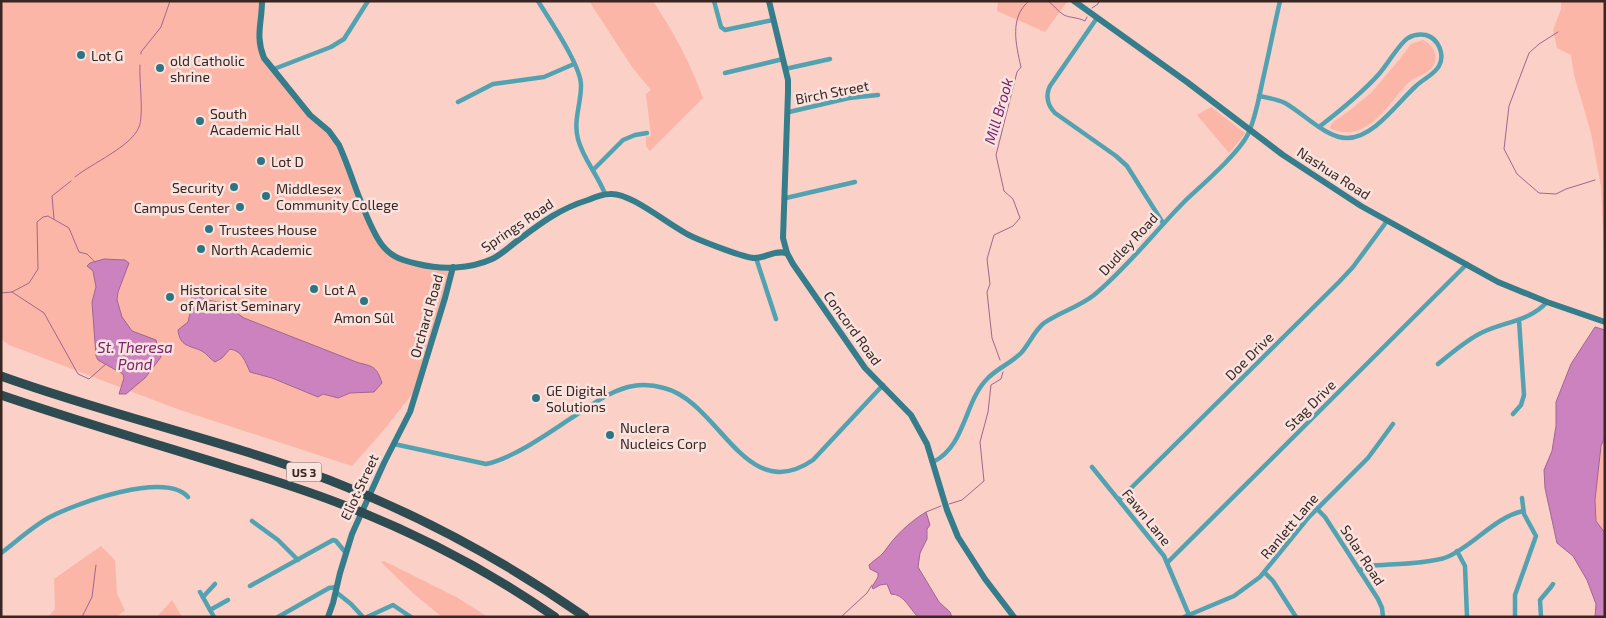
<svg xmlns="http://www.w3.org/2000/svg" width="1606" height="618" viewBox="0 0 1606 618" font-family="'Exo 2',sans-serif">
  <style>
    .green { fill: #fcb6a7 }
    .water { fill: #cc82bf; stroke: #a06690 }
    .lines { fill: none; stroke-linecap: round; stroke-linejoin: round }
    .stream { stroke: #a06690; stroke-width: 1 }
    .street { stroke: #52a2b2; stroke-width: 4.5 }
    .secondary { stroke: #367d8c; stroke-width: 6 }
    .highway { stroke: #2e4b51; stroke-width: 9 }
    .poi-dot { fill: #2f7482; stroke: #f9e3de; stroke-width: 2 }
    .labels { text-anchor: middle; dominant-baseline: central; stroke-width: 5; stroke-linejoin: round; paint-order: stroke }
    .shield { fill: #f9e3de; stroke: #735e5a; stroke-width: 1 }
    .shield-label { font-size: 12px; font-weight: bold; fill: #392521 }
    .poi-label { font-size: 14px; fill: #392521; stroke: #f9e3de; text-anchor: start }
    .street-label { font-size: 14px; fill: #392521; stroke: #f9e3de }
    .water-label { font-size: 15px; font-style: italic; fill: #7a2370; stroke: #f9e3de }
  </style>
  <rect width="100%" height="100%" fill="#fad0c7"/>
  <g class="green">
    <path d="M 1,1 L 262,1 L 260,48 L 290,90 L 329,131 L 378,240 L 397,259 L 453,267 L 416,389 L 383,431 L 352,466 L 180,410 L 9,345 L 1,339 Z"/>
    <path d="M 589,1 L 653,1 C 674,33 690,62 703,98 L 650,151 L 646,146 L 646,137 L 651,136 L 646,94 L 651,90 L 632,67 Z"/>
    <path d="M 998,1 L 1066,1 L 1067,2 L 1045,32 L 997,11 Z"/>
    <path d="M 1561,1 L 1605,1 L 1605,269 L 1601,187 L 1591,133 L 1574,75 L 1571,55 L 1557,48 L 1553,30 L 1561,9 Z"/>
    <path d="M 1423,40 C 1429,43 1434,48 1435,54 C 1438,73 1418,74 1408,83 C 1391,100 1376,129 1350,132 C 1344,133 1337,131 1331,129 L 1330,127 L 1333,122 L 1349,111 L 1371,93 L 1399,60 L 1411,44 Z"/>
    <path d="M 1211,107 L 1245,133 L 1229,153 L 1197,115 Z"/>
    <path d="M 1605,437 L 1605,533 C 1601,530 1597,525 1596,520 C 1591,501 1598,455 1605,437 Z"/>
    <path d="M 101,546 L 115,560 L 117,594 L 125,610 L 117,617 L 48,617 L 55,609 L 54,579 Z"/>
    <path d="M 384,561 L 458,598 L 488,617 L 442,617 L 414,594 L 381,562 Z"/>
    <path d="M 172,600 L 182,617 L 157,617 Z"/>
  </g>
  <g class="water">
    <path d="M 104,259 L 125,260 L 129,263 L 118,292 L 117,300 L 122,317 L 132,331 L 156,340 L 161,357 L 145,378 L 126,394 L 119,394 L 124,378 L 123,374 L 98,360 L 96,356 L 92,302 L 96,287 L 93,271 L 87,266 L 90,263 Z"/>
    <path d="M 192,287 L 205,300 L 220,302 L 244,318 L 359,363 C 374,366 377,368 382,383 L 374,392 L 350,393 L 338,398 L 323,394 L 318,397 L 272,378 L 250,372 C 245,361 242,351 230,349 L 222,358 L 215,362 C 210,359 207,354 202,351 C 189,345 180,347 178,330 L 188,322 L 191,309 Z"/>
    <path d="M 1595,327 L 1605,330 L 1605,437 L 1601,446 L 1595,500 L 1596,521 L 1605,533 L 1605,617 L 1595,617 L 1596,604 L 1587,580 L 1573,556 L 1557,543 L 1545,488 L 1544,470 L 1552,451 L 1556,426 L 1556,402 L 1571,364 Z"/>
    <path d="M 926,512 L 930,525 L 927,529 L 927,539 L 920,553 L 918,567 L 939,602 L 950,612 L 952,617 L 918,617 C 909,608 904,594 891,594 L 887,584 L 880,585 L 873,589 L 872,587 L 878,577 L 878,573 L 870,569 L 869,565 C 874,560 880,557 884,552 C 895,536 908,523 926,512 Z"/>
  </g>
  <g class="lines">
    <g class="stream">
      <path d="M 1048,1 C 1054,5 1057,11 1064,15 C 1070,18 1077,17 1085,21 L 1087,17"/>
      <path d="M 1092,8 L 1098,4 L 1099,1"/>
      <path d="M 1558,32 L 1539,44 L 1529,53 L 1509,106 L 1504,149 L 1517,174 L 1539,193 L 1556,194 L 1566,189 L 1595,180"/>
      <path d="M 141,54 L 141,52 L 161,27 L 170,1"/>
      <path d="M 75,177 C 92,163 131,147 139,127 C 144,115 139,80 140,65"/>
      <path d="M 54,219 L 52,196 L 71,181"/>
      <path d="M 12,292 L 44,313 L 78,374 L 89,379 L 106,364"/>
      <path d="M 1,293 L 12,292 L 29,283 L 38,269 L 37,222 L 43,217 L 48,216 L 69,228 L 79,252 L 87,254 L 95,262"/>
      <path d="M 1000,360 L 992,338 L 987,292 L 990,284 L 987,259 L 994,235 L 1013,226 L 1020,218 L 1013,199 L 1004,191 L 996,155 L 1017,72 L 1021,67 C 1016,45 1009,17 1029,1"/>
      <path d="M 949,504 L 962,500 L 984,481 L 980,442 L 988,412 L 991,385 L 1001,379 L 1003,372"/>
      <path d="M 926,512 L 941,506"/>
      <path d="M 82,617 L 92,597 L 96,565"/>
      <path d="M 841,617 L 867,593 L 872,585"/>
    </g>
    <g class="street">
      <path d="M 538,1 C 549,19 582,67 581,86 C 581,104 573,121 578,139 C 583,159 598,175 605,194"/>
      <path d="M 714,1 L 721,27 L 725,30 L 773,20"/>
      <path d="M 1097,18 L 1050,86 C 1045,96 1048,106 1055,113 L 1116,156 L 1127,166 L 1163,223"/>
      <path d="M 274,69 L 331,47 L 344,39 L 368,1"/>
      <path d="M 785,69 L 830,59"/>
      <path d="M 725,73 L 783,59"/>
      <path d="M 1259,96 C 1268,98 1277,99 1285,103 C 1303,113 1326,138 1347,138 C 1374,138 1398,102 1416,86 C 1423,79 1434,75 1439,66 C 1445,55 1439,39 1426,35 C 1420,34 1413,35 1408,38 C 1398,45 1388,64 1379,74 C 1361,94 1341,110 1319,127"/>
      <path d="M 458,102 L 493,84 L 544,77 L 574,64"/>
      <path d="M 789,112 L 849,98 L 878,95"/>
      <path d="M 593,170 L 623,140 L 635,135 L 647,133"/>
      <path d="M 786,198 L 855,182"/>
      <path d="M 756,258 L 776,319"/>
      <path d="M 1438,364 C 1452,353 1466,340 1483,332 C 1504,322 1530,321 1547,302"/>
      <path d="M 1513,414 L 1521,405 L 1524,395 L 1519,320"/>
      <path d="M 394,444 L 486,464 C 518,457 557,427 585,409 C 600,399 616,389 633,386 C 643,384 654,385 664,388 C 720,402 745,507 813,460 L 883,385"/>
      <path d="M 933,462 C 966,446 964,401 988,378 C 998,368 1011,363 1021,353 C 1030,343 1034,331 1044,323 C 1060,312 1079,307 1094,295 C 1128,267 1155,231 1186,200 C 1202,185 1239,153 1248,134 C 1256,117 1259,97 1263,79 C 1269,53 1274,27 1280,1"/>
      <path d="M 1092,467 L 1164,556 L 1189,615"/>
      <path d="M 1119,500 L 1339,282 L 1353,267 L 1387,221"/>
      <path d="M 1317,509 L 1325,517 L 1378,599 L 1382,608 L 1383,617"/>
      <path d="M 252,521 L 278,540 L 298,560"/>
      <path d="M 1457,551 L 1465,566 L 1467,617"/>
      <path d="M 1,553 C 17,541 33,526 50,517 C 77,503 165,471 188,497"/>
      <path d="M 1168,562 L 1467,264"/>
      <path d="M 1359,570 L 1369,566 C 1389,564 1430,564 1447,557 C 1473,546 1495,517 1523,511"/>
      <path d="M 1265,573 L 1273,581 L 1296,617"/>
      <path d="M 250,586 L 333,540 L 336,541 L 346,553"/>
      <path d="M 200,592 L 214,617"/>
      <path d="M 336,592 L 351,604 L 363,617"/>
      <path d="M 203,597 L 215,584"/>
      <path d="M 210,610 L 228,600"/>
      <path d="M 278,617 L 329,588 L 337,587"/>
      <path d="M 367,617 L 393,605 L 411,617"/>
      <path d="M 1184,617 L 1234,596 L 1260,577 L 1308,518 L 1368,458 L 1393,424"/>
      <path d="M 1515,617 L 1515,595 L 1536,536 L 1524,514 L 1522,498"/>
      <path d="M 1541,617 L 1540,600 L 1551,587 L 1553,584"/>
    </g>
    <g class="secondary">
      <path d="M 262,1 C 262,23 255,36 264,58 L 310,115 L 329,131 L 339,145 C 353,176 361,210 378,239 C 388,256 400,260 418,264 C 442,270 470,269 492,259 C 501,255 509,247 517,241 C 541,223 559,209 588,200 C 595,197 603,194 610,194 C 631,192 672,228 693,237 C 704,242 745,258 754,258 C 767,258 772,250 787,253"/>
      <path d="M 769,1 L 788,80 L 788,92 L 783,238 L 787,253 L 793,264 L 865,368 L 911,415 L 927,444 L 947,510 L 958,537 L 985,579 L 1014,617"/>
      <path d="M 1074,1 L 1187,82 L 1283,155 L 1361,206 L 1498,282 L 1547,302 L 1605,322"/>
      <path d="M 328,617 L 333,603 L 340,573 L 352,534 L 384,463 L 410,412 L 445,298 L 453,267"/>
    </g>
    <g class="highway">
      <path d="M 1,376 C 109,415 222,440 329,480 C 420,515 505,561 585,617"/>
      <path d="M 1,395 C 77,421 156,444 233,468 C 273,480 312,492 351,508 C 422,536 492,573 555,617"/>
    </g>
  </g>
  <g class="poi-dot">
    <circle cx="81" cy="55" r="5"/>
    <circle cx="160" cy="68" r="5"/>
    <circle cx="200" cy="121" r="5"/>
    <circle cx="261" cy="161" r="5"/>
    <circle cx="234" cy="187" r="5"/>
    <circle cx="266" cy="196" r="5"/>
    <circle cx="240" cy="207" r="5"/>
    <circle cx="209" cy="229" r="5"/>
    <circle cx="201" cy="249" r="5"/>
    <circle cx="314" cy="289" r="5"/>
    <circle cx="170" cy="297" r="5"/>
    <circle cx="364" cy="301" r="5"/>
    <circle cx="536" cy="398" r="5"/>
    <circle cx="610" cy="435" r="5"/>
  </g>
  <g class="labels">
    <rect class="shield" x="286.5" y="462.5" width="35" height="19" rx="4"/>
    <g class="shield-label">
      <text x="304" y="472">US 3</text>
    </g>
    <g class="poi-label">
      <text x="91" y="55">Lot G</text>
      <text x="170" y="60">old Catholic<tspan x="170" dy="16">shrine</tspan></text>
      <text x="210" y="113">South<tspan x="210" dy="16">Academic Hall</tspan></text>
      <text x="271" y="161">Lot D</text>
      <text x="224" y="187" text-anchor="end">Security</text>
      <text x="276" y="188">Middlesex<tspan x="276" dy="16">Community College</tspan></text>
      <text x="230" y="207" text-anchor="end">Campus Center</text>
      <text x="219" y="229">Trustees House</text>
      <text x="211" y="249">North Academic</text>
      <text x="180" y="289">Historical site<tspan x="180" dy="16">of Marist Seminary</tspan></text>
      <text x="324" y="289">Lot A</text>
      <text x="364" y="317" text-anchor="middle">Amon Sûl</text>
      <text x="546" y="390">GE Digital<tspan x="546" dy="16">Solutions</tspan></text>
      <text x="620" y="427">Nuclera<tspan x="620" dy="16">Nucleics Corp</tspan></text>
    </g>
    <g class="street-label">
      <text transform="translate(832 92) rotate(-11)">Birch Street</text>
      <text transform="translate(1334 173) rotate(33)">Nashua Road</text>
      <text transform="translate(517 225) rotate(-34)">Springs Road</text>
      <text transform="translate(1128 244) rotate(-47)">Dudley Road</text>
      <text transform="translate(426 316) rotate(-74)">Orchard Road</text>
      <text transform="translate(853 328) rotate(54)">Concord Road</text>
      <text transform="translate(1249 356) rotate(-45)">Doe Drive</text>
      <text transform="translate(1310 405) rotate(-45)">Stag Drive</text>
      <text transform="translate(359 487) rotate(-65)">Eliot Street</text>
      <text transform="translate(1147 517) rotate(51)">Fawn Lane</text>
      <text transform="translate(1289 526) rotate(-50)">Ranlett Lane</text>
      <text transform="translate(1363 555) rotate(57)">Solar Road</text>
    </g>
    <g class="water-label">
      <text transform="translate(998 111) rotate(-74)">Mill Brook</text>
      <text x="135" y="347">St. Theresa<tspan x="135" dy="17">Pond</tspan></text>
    </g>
  </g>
  <rect width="1606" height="618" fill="none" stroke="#392521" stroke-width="5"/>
</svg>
